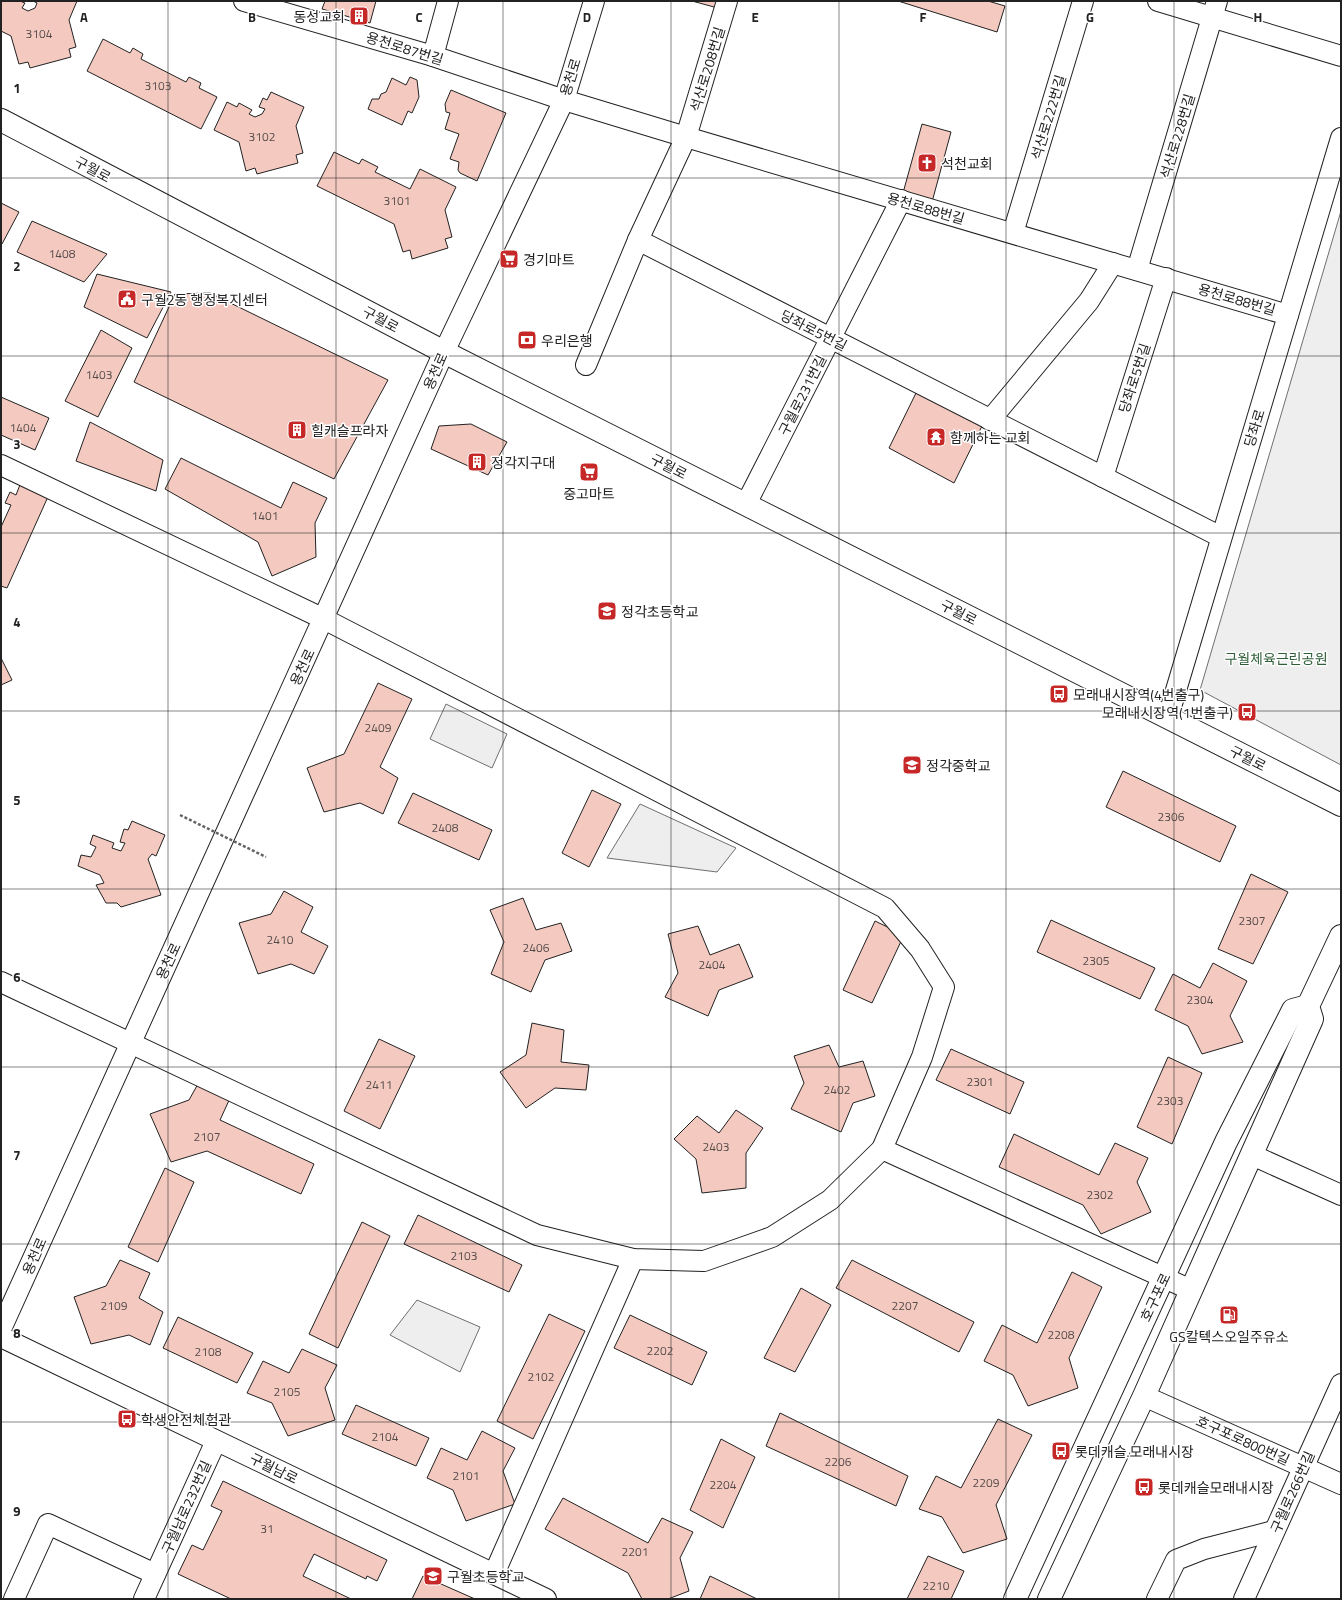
<svg xmlns="http://www.w3.org/2000/svg" width="1342" height="1600" viewBox="0 0 1342 1600" font-family="'Titillium Web','Noto Sans KR',sans-serif">
  <style>
    .green { fill: #eee; stroke: #6f6f6f }
    .building { fill: #f3c9c0; stroke: #222 }
    .lines { fill: none; stroke-linecap: round; stroke-linejoin: round }
    .minor-casing { stroke: #222; stroke-width: 22 }
    .major-casing { stroke: #222; stroke-width: 24 }
    .minor { stroke: #fff; stroke-width: 20 }
    .major { stroke: #fff; stroke-width: 22 }
    .path-bridge { stroke: #646464; stroke-width: 2.5; stroke-dasharray: 3 2; stroke-linecap: butt }
    .grid { fill: none; stroke: #222; stroke-width: 1; stroke-opacity: 0.55 }
    .labels { text-anchor: middle; dominant-baseline: central; stroke-width: 3; stroke-linejoin: round; paint-order: stroke }
    .number-label { font-size: 12px; fill: #564c4a }
    .poi-label { font-size: 14px; fill: #222; stroke: #fff; text-anchor: start }
    .street-label { font-size: 14px; fill: #222; stroke: #fff }
    .park-label { font-size: 14px; fill: #2f5e38; stroke: #fff }
    .grid-label { font-size: 13px; text-anchor: middle; font-weight: bold; fill: #222; stroke: #fff; stroke-width: 3; stroke-linejoin: round; paint-order: stroke }
  </style>
  <rect width="100%" height="100%" fill="#fff"/>
  <g class="green">
    <path d="M 1341,211 L 1341,765 L 1200,690 Z"/>
    <path d="M 446,704 L 507,734 L 492,768 L 430,739 Z"/>
    <path d="M 640,804 L 736,848 L 717,872 L 607,858 Z"/>
    <path d="M 417,1300 L 480,1327 L 460,1372 L 390,1335 Z"/>
  </g>
  <g class="building">
    <path d="M 1,1 L 20,1 L 25,3 L 22,8 L 28,11 L 35,8 L 37,3 L 33,1 L 77,1 L 69,20 L 76,47 L 69,49 L 71,57 L 30,68 L 28,62 L 19,64 L 11,36 L 1,31 Z"/>
    <path d="M 325,1 L 376,1 L 370,23 L 322,9 Z"/>
    <path d="M 692,1 L 727,1 L 725,10 Z"/>
    <path d="M 898,1 L 988,1 L 1005,6 L 997,32 Z"/>
    <path d="M 103,39 L 130,53 L 133,48 L 143,54 L 141,59 L 186,82 L 189,77 L 201,83 L 199,88 L 217,97 L 201,129 L 87,71 Z"/>
    <path d="M 410,77 L 417,80 L 419,97 L 412,113 L 408,111 L 402,125 L 368,109 L 372,99 L 379,99 L 381,94 L 386,92 L 392,78 L 406,85 Z"/>
    <path d="M 451,90 L 506,113 L 477,181 L 460,173 L 458,170 L 459,162 L 450,159 L 459,134 L 445,129 L 450,113 L 446,112 L 445,104 Z"/>
    <path d="M 271,92 L 304,107 L 296,126 L 303,153 L 296,155 L 298,163 L 257,174 L 255,168 L 246,171 L 239,142 L 214,130 L 227,102 L 237,107 L 239,103 L 252,110 L 249,114 L 255,117 L 262,114 L 265,109 L 259,107 L 263,98 L 267,100 Z"/>
    <path d="M 922,124 L 951,132 L 932,202 L 903,193 Z"/>
    <path d="M 334,152 L 359,164 L 362,159 L 378,167 L 375,172 L 410,189 L 420,169 L 456,187 L 445,210 L 452,237 L 445,239 L 448,248 L 412,259 L 410,250 L 403,252 L 394,224 L 317,186 Z"/>
    <path d="M 1,203 L 19,212 L 2,244 L 1,243 Z"/>
    <path d="M 32,221 L 107,254 L 84,282 L 17,252 Z"/>
    <path d="M 97,274 L 171,292 L 147,338 L 84,307 Z"/>
    <path d="M 210,293 L 388,380 L 334,479 L 134,382 L 175,294 Z"/>
    <path d="M 101,330 L 132,348 L 98,417 L 65,401 Z"/>
    <path d="M 916,393 L 982,426 L 954,483 L 889,448 Z"/>
    <path d="M 1,397 L 49,418 L 35,450 L 1,435 Z"/>
    <path d="M 90,422 L 163,460 L 156,491 L 76,461 Z"/>
    <path d="M 471,424 L 507,442 L 488,475 L 431,449 L 439,426 Z"/>
    <path d="M 181,458 L 281,508 L 293,482 L 327,498 L 315,523 L 316,557 L 272,576 L 258,542 L 165,489 Z"/>
    <path d="M 23,477 L 51,490 L 7,588 L 1,586 L 1,527 L 11,505 L 5,503 L 10,492 L 16,495 Z"/>
    <path d="M 1,658 L 12,680 L 1,685 Z"/>
    <path d="M 378,683 L 412,699 L 380,767 L 398,778 L 383,814 L 360,803 L 324,812 L 307,768 L 344,754 Z"/>
    <path d="M 1123,771 L 1236,826 L 1220,862 L 1106,807 Z"/>
    <path d="M 592,790 L 621,804 L 589,867 L 562,853 Z"/>
    <path d="M 413,793 L 492,830 L 479,860 L 398,823 Z"/>
    <path d="M 132,821 L 165,835 L 156,856 L 152,854 L 148,859 L 161,895 L 121,907 L 117,903 L 106,903 L 96,885 L 104,883 L 100,875 L 78,866 L 81,855 L 91,857 L 96,847 L 90,844 L 93,835 L 114,843 L 112,848 L 121,851 L 125,843 L 120,842 L 124,829 L 128,830 Z"/>
    <path d="M 1251,874 L 1288,892 L 1253,964 L 1218,949 Z"/>
    <path d="M 284,891 L 313,907 L 301,932 L 328,946 L 314,974 L 291,964 L 258,974 L 239,923 L 271,914 Z"/>
    <path d="M 523,898 L 536,930 L 561,923 L 572,951 L 545,960 L 531,992 L 491,974 L 504,942 L 490,910 Z"/>
    <path d="M 1051,920 L 1155,968 L 1140,999 L 1037,952 Z"/>
    <path d="M 875,921 L 904,935 L 872,1003 L 843,990 Z"/>
    <path d="M 698,926 L 710,955 L 739,944 L 753,977 L 719,990 L 708,1016 L 665,997 L 678,973 L 668,934 Z"/>
    <path d="M 1213,963 L 1247,981 L 1230,1016 L 1243,1042 L 1202,1054 L 1188,1026 L 1155,1010 L 1173,974 L 1200,988 Z"/>
    <path d="M 532,1023 L 564,1030 L 561,1062 L 589,1065 L 586,1090 L 555,1088 L 526,1108 L 500,1072 L 526,1055 Z"/>
    <path d="M 379,1039 L 415,1056 L 380,1129 L 344,1111 Z"/>
    <path d="M 829,1045 L 839,1067 L 863,1061 L 875,1096 L 853,1103 L 841,1132 L 791,1109 L 804,1083 L 794,1056 Z"/>
    <path d="M 951,1049 L 1024,1082 L 1010,1114 L 936,1080 Z"/>
    <path d="M 1168,1057 L 1202,1073 L 1172,1144 L 1137,1127 Z"/>
    <path d="M 199,1082 L 231,1096 L 220,1120 L 314,1164 L 301,1194 L 207,1151 L 171,1162 L 150,1114 L 189,1100 Z"/>
    <path d="M 736,1110 L 763,1128 L 746,1153 L 746,1188 L 702,1193 L 696,1159 L 674,1139 L 697,1116 L 719,1133 Z"/>
    <path d="M 1014,1134 L 1099,1175 L 1115,1143 L 1148,1158 L 1137,1182 L 1151,1212 L 1101,1234 L 1083,1205 L 999,1167 Z"/>
    <path d="M 165,1168 L 194,1182 L 158,1262 L 128,1247 Z"/>
    <path d="M 418,1215 L 522,1265 L 509,1292 L 404,1244 Z"/>
    <path d="M 362,1222 L 390,1236 L 338,1348 L 309,1334 Z"/>
    <path d="M 120,1260 L 150,1273 L 139,1298 L 163,1312 L 150,1345 L 129,1335 L 91,1344 L 74,1297 L 106,1286 Z"/>
    <path d="M 852,1260 L 974,1322 L 959,1352 L 836,1288 Z"/>
    <path d="M 1072,1272 L 1102,1287 L 1069,1358 L 1078,1388 L 1028,1406 L 1013,1375 L 984,1361 L 1002,1325 L 1037,1343 Z"/>
    <path d="M 801,1288 L 831,1305 L 795,1372 L 764,1358 Z"/>
    <path d="M 549,1314 L 585,1331 L 533,1439 L 497,1421 Z"/>
    <path d="M 630,1315 L 707,1352 L 692,1385 L 614,1348 Z"/>
    <path d="M 178,1317 L 253,1353 L 237,1383 L 163,1348 Z"/>
    <path d="M 302,1349 L 337,1365 L 325,1388 L 335,1420 L 288,1436 L 272,1403 L 247,1393 L 263,1361 L 289,1373 Z"/>
    <path d="M 356,1405 L 429,1438 L 416,1466 L 342,1434 Z"/>
    <path d="M 780,1413 L 908,1476 L 896,1506 L 766,1446 Z"/>
    <path d="M 998,1419 L 1032,1435 L 996,1505 L 1007,1539 L 963,1553 L 942,1517 L 919,1509 L 936,1476 L 961,1488 Z"/>
    <path d="M 482,1431 L 515,1448 L 503,1471 L 515,1504 L 466,1521 L 453,1490 L 427,1478 L 441,1448 L 467,1460 Z"/>
    <path d="M 721,1439 L 755,1457 L 723,1528 L 690,1510 Z"/>
    <path d="M 223,1481 L 387,1560 L 377,1581 L 367,1576 L 366,1579 L 314,1554 L 303,1576 L 351,1599 L 231,1599 L 178,1574 L 192,1545 L 203,1550 L 222,1511 L 211,1506 Z"/>
    <path d="M 563,1498 L 648,1543 L 662,1518 L 693,1532 L 680,1558 L 689,1591 L 668,1599 L 642,1599 L 628,1573 L 545,1529 Z"/>
    <path d="M 928,1556 L 964,1571 L 951,1599 L 907,1599 Z"/>
    <path d="M 423,1576 L 475,1599 L 412,1599 Z"/>
    <path d="M 710,1576 L 757,1599 L 700,1599 Z"/>
  </g>
  <g class="lines">
    <defs>
      <g id="minor">
        <path d="M 244,1 L 433,56 L 564,100 L 686,137 L 1288,315"/>
        <path d="M 1158,1 L 1341,56"/>
        <path d="M 433,56 L 448,1"/>
        <path d="M 1013,233 L 1083,1"/>
        <path d="M 638,240 L 1221,537"/>
        <path d="M 1137,270 L 1217,1"/>
        <path d="M 586,365 L 638,240 L 686,137 L 727,1"/>
        <path d="M 990,420 L 1089,301 L 1113,263"/>
        <path d="M 1,465 L 324,619 L 885,908 L 920,949 L 944,987 L 922,1057 L 882,1149 L 830,1200 L 772,1237 L 704,1261 L 633,1259 L 537,1235 L 1,982"/>
        <path d="M 1103,477 L 1166,278"/>
        <path d="M 746,504 L 901,200"/>
        <path d="M 1168,717 L 1341,138"/>
        <path d="M 882,1149 L 1191,1290"/>
        <path d="M 1252,1155 L 1341,1195"/>
        <path d="M 1,1329 L 444,352 L 564,100 L 594,1"/>
        <path d="M 1,1337 L 546,1599"/>
        <path d="M 1144,1396 L 1341,1484"/>
        <path d="M 494,1574 L 633,1259"/>
        <path d="M 14,1599 L 48,1524 L 155,1574"/>
        <path d="M 144,1599 L 216,1441"/>
        <path d="M 1157,1599 L 1176,1560 L 1204,1549 L 1274,1531"/>
        <path d="M 1244,1599 L 1341,1384"/>
      </g>
      <g id="major">
        <path d="M 1,120 L 444,352 L 1341,805"/>
        <path d="M 1015,1599 L 1226,1142 L 1293,1010 L 1308,1006"/>
        <path d="M 1049,1599 L 1144,1396 L 1312,1019 L 1308,1006 L 1341,936"/>
      </g>
    </defs>
    <use href="#minor" class="minor-casing"/>
    <use href="#major" class="major-casing"/>
    <use href="#minor" class="minor"/>
    <use href="#major" class="major"/>
    <path class="path-bridge" d="M 180,815 L 266,857"/>
  </g>
  <path class="grid" d="M 168,1 L 168,1599M 336,1 L 336,1599M 503,1 L 503,1599M 671,1 L 671,1599M 839,1 L 839,1599M 1006,1 L 1006,1599M 1174,1 L 1174,1599M 1,178 L 1341,178M 1,356 L 1341,356M 1,533 L 1341,533M 1,711 L 1341,711M 1,889 L 1341,889M 1,1067 L 1341,1067M 1,1244 L 1341,1244M 1,1422 L 1341,1422"/>
  <defs>
    <symbol id="building-square" viewBox="-11 -11 22 22"><rect x="-9" y="-9" width="18" height="18" rx="4" fill="#c62828" stroke="#fff"/><path d="M-4-6H4V6H1V3H-1V6H-4ZM-2.5-4.3h1.7v1.8h-1.7ZM.8-4.3h1.7v1.8H.8ZM-2.5-1h1.7V.8h-1.7ZM.8-1h1.7V.8H.8Z" fill="#fff"/></symbol>
    <symbol id="church-square" viewBox="-11 -11 22 22"><rect x="-9" y="-9" width="18" height="18" rx="4" fill="#c62828" stroke="#fff"/><path d="M-1.2-6h2.4v3.5h3.3v2.4h-3.3V6h-2.4V-.1h-3.3v-2.4h3.3Z" fill="#fff"/></symbol>
    <symbol id="supermarket-square" viewBox="-11 -11 22 22"><rect x="-9" y="-9" width="18" height="18" rx="4" fill="#c62828" stroke="#fff"/><path d="M-6-5.5h2.5l.6 2H6L4.5 2H-2.5L-4.4-4H-6ZM-1.5 3.2a1.3 1.3 0 1 0 .1 0ZM3 3.2a1.3 1.3 0 1 0 .1 0Z" fill="#fff"/></symbol>
    <symbol id="civic-square" viewBox="-11 -11 22 22"><rect x="-9" y="-9" width="18" height="18" rx="4" fill="#c62828" stroke="#fff"/><path d="M-.6-6.5H3V-4.5H.6V-3L4-1V1h2V6H-6V1h2V-1L-.6-3ZM-1.2 2.5V6h2.4V2.5Z" fill="#fff"/></symbol>
    <symbol id="bank-square" viewBox="-11 -11 22 22"><rect x="-9" y="-9" width="18" height="18" rx="4" fill="#c62828" stroke="#fff"/><path d="M-6-4H6V4H-6ZM0-2.3a2.3 2.3 0 1 0 0 4.6a2.3 2.3 0 1 0 0-4.6Z" fill="#fff"/></symbol>
    <symbol id="temple-square" viewBox="-11 -11 22 22"><rect x="-9" y="-9" width="18" height="18" rx="4" fill="#c62828" stroke="#fff"/><path d="M0-6L5-2H3V0L6.5 2.5H4V6H1.5V3h-3V6H-4V2.5H-6.5L-3 0V-2H-5Z" fill="#fff"/></symbol>
    <symbol id="school-square" viewBox="-11 -11 22 22"><rect x="-9" y="-9" width="18" height="18" rx="4" fill="#c62828" stroke="#fff"/><path d="M0-5L7-2L0 1L-7-2ZM-4 1L0 2.5L4 1V4Q0 6-4 4Z" fill="#fff"/></symbol>
    <symbol id="bus-square" viewBox="-11 -11 22 22"><rect x="-9" y="-9" width="18" height="18" rx="4" fill="#c62828" stroke="#fff"/><path d="M-5-6H5V4H4V6H2V4H-2V6H-4V4H-5ZM-3.5-4V0h7V-4ZM-3.5 1.2v1.5H-2V1.2ZM2 1.2v1.5H3.5V1.2Z" fill="#fff"/></symbol>
    <symbol id="fuel-square" viewBox="-11 -11 22 22"><rect x="-9" y="-9" width="18" height="18" rx="4" fill="#c62828" stroke="#fff"/><path d="M-5.5-6h7V0h2V4h1.3V-2.5L3-4.5l.8-.8L6-3V5H2.5V1h-1V6h-7ZM-4.2-4.7v3.2H.2V-4.7Z" fill="#fff"/></symbol>
  </defs>
  <g fill-rule="evenodd">
    <use href="#building-square" x="348" y="5" width="22" height="22"/>
    <use href="#church-square" x="916" y="152" width="22" height="22"/>
    <use href="#supermarket-square" x="498" y="248" width="22" height="22"/>
    <use href="#civic-square" x="116" y="288" width="22" height="22"/>
    <use href="#bank-square" x="516" y="329" width="22" height="22"/>
    <use href="#building-square" x="286" y="419" width="22" height="22"/>
    <use href="#temple-square" x="925" y="426" width="22" height="22"/>
    <use href="#building-square" x="466" y="451" width="22" height="22"/>
    <use href="#supermarket-square" x="578" y="461" width="22" height="22"/>
    <use href="#school-square" x="596" y="600" width="22" height="22"/>
    <use href="#bus-square" x="1048" y="683" width="22" height="22"/>
    <use href="#bus-square" x="1236" y="701" width="22" height="22"/>
    <use href="#school-square" x="901" y="754" width="22" height="22"/>
    <use href="#fuel-square" x="1218" y="1304" width="22" height="22"/>
    <use href="#bus-square" x="116" y="1408" width="22" height="22"/>
    <use href="#bus-square" x="1050" y="1440" width="22" height="22"/>
    <use href="#bus-square" x="1133" y="1476" width="22" height="22"/>
    <use href="#school-square" x="422" y="1565" width="22" height="22"/>
  </g>
  <g class="labels">
    <g class="number-label">
      <text x="39" y="33">3104</text>
      <text x="158" y="85">3103</text>
      <text x="262" y="136">3102</text>
      <text x="397" y="200">3101</text>
      <text x="62" y="253">1408</text>
      <text x="99" y="374">1403</text>
      <text x="23" y="427">1404</text>
      <text x="265" y="515">1401</text>
      <text x="378" y="727">2409</text>
      <text x="1171" y="816">2306</text>
      <text x="445" y="827">2408</text>
      <text x="1252" y="920">2307</text>
      <text x="280" y="939">2410</text>
      <text x="536" y="947">2406</text>
      <text x="1096" y="960">2305</text>
      <text x="712" y="964">2404</text>
      <text x="1200" y="999">2304</text>
      <text x="980" y="1081">2301</text>
      <text x="379" y="1084">2411</text>
      <text x="837" y="1089">2402</text>
      <text x="1170" y="1100">2303</text>
      <text x="207" y="1136">2107</text>
      <text x="716" y="1146">2403</text>
      <text x="1100" y="1194">2302</text>
      <text x="464" y="1255">2103</text>
      <text x="114" y="1305">2109</text>
      <text x="905" y="1305">2207</text>
      <text x="1061" y="1334">2208</text>
      <text x="660" y="1350">2202</text>
      <text x="208" y="1351">2108</text>
      <text x="541" y="1376">2102</text>
      <text x="287" y="1391">2105</text>
      <text x="385" y="1436">2104</text>
      <text x="838" y="1461">2206</text>
      <text x="466" y="1475">2101</text>
      <text x="986" y="1482">2209</text>
      <text x="723" y="1484">2204</text>
      <text x="267" y="1528">31</text>
      <text x="635" y="1551">2201</text>
      <text x="936" y="1585">2210</text>
    </g>
    <g class="poi-label">
      <text x="345" y="16" text-anchor="end">동성교회</text>
      <text x="941" y="163">석천교회</text>
      <text x="523" y="259">경기마트</text>
      <text x="141" y="299">구월2동 행정복지센터</text>
      <text x="541" y="340">우리은행</text>
      <text x="311" y="430">힐캐슬프라자</text>
      <text x="950" y="437">함께하는 교회</text>
      <text x="491" y="462">정각지구대</text>
      <text x="589" y="493" text-anchor="middle">중고마트</text>
      <text x="621" y="611">정각초등학교</text>
      <text x="1073" y="694">모래내시장역(4번출구)</text>
      <text x="1233" y="712" text-anchor="end">모래내시장역(1번출구)</text>
      <text x="926" y="765">정각중학교</text>
      <text x="1229" y="1336" text-anchor="middle">GS칼텍스오일주유소</text>
      <text x="141" y="1419">학생안전체험관</text>
      <text x="1075" y="1451">롯데캐슬.모래내시장</text>
      <text x="1158" y="1487">롯데캐슬모래내시장</text>
      <text x="447" y="1576">구월초등학교</text>
    </g>
    <g class="street-label">
      <text transform="translate(405 48) rotate(17)">용천로87번길</text>
      <text transform="translate(707 69) rotate(-73)">석산로208번길</text>
      <text transform="translate(570 77) rotate(-73)">용천로</text>
      <text transform="translate(1048 117) rotate(-73)">석산로222번길</text>
      <text transform="translate(1177 136) rotate(-73)">석산로228번길</text>
      <text transform="translate(93 169) rotate(28)">구월로</text>
      <text transform="translate(926 208) rotate(16)">용천로88번길</text>
      <text transform="translate(1237 299) rotate(16)">용천로88번길</text>
      <text transform="translate(381 319) rotate(28)">구월로</text>
      <text transform="translate(814 330) rotate(27)">당좌로5번길</text>
      <text transform="translate(435 371) rotate(-66)">용천로</text>
      <text transform="translate(1134 378) rotate(-72)">당좌로5번길</text>
      <text transform="translate(802 395) rotate(-63)">구월로231번길</text>
      <text transform="translate(1254 428) rotate(-73)">당좌로</text>
      <text transform="translate(669 466) rotate(27)">구월로</text>
      <text transform="translate(959 612) rotate(27)">구월로</text>
      <text transform="translate(302 667) rotate(-65)">용천로</text>
      <text transform="translate(1248 758) rotate(27)">구월로</text>
      <text transform="translate(168 961) rotate(-65)">용천로</text>
      <text transform="translate(34 1256) rotate(-66)">용천로</text>
      <text transform="translate(1155 1297) rotate(-65)">호구포로</text>
      <text transform="translate(1243 1440) rotate(24)">호구포로800번길</text>
      <text transform="translate(274 1468) rotate(26)">구월남로</text>
      <text transform="translate(1292 1492) rotate(-66)">구월로266번길</text>
      <text transform="translate(186 1507) rotate(-66)">구월남로232번길</text>
    </g>
    <g class="park-label">
      <text x="1276" y="658">구월체육근린공원</text>
    </g>
  </g>
  <g class="grid-label">
    <text x="84" y="22">A</text>
    <text x="252" y="22">B</text>
    <text x="419" y="22">C</text>
    <text x="587" y="22">D</text>
    <text x="755" y="22">E</text>
    <text x="923" y="22">F</text>
    <text x="1090" y="22">G</text>
    <text x="1258" y="22">H</text>
    <text x="17" y="93">1</text>
    <text x="17" y="271">2</text>
    <text x="17" y="449">3</text>
    <text x="17" y="627">4</text>
    <text x="17" y="805">5</text>
    <text x="17" y="982">6</text>
    <text x="17" y="1160">7</text>
    <text x="17" y="1338">8</text>
    <text x="17" y="1516">9</text>
  </g>
  <rect width="1342" height="1600" fill="none" stroke="#222222" stroke-width="4"/>
</svg>
